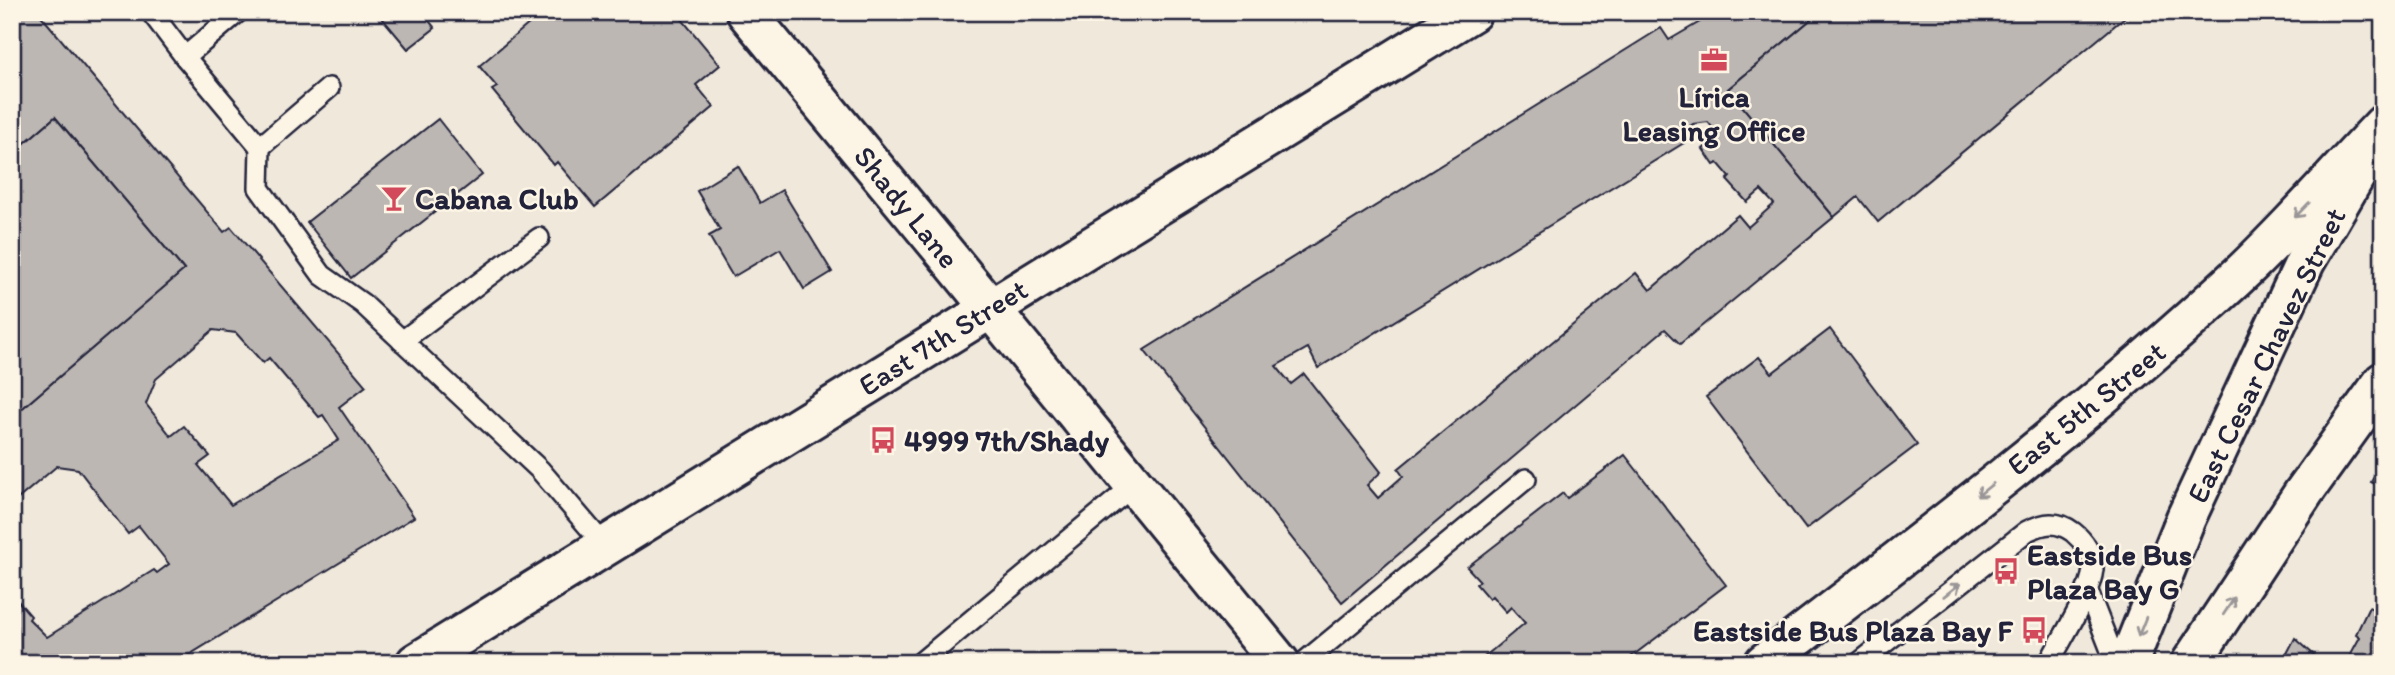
<svg xmlns="http://www.w3.org/2000/svg" width="2395" height="675" viewBox="0 0 2395 675" font-family="Itim,sans-serif">
  <style>
    .building { fill: #bcb7b3; stroke: #22223b; stroke-width: 2; fill-rule: evenodd }
    .lines { fill: none; stroke-linecap: round; stroke-linejoin: round }
    .lane-casing { stroke: #22223b; stroke-width: 24 }
    .secondary-casing { stroke: #22223b; stroke-width: 44 }
    .primary-casing { stroke: #22223b; stroke-width: 44 }
    .lane { stroke: #fcf5e5; stroke-width: 19 }
    .secondary { stroke: #fcf5e5; stroke-width: 38 }
    .primary { stroke: #fcf5e5; stroke-width: 38 }
    .oneway { stroke: #9a9698 }
    .labels { text-anchor: middle; dominant-baseline: central; stroke-width: 5; stroke-linejoin: round; paint-order: stroke }
    .poi-label { font-size: 30px; font-weight: bold; fill: #22223b; stroke: #fcf5e5; text-anchor: start }
    .street-label { font-size: 30px; fill: #22223b; stroke: #fcf5e5 }
  </style>
  <rect width="100%" height="100%" fill="#efe8db"/>
  <filter id="ink" filterUnits="userSpaceOnUse"><feTurbulence type="fractalNoise" baseFrequency=".0143" numOctaves="2"/><feDisplacementMap in="SourceGraphic" scale="14" xChannelSelector="R" yChannelSelector="G"/><feConvolveMatrix kernelMatrix="1 2 1 2 8 2 1 2 1" color-interpolation-filters="sRGB"/></filter>
  <g filter="url(#ink)">
    <g class="building">
      <path d="M 12,12 L 38,12 L 224,232 L 231,227 L 366,386 L 339,407 L 414,517 L 176,663 L 12,663 L 12,594 L 31,616 L 29,619 L 47,637 L 154,570 L 157,573 L 169,564 L 139,526 L 128,534 L 78,469 L 57,466 L 12,504 L 12,417 L 184,270 L 55,117 L 12,154 ZM 213,330 L 236,333 L 263,363 L 269,358 L 319,417 L 323,415 L 339,440 L 231,505 L 198,465 L 210,456 L 184,426 L 171,436 L 146,404 L 156,379 Z"/>
      <path d="M 377,12 L 422,12 L 435,28 L 408,49 Z"/>
      <path d="M 543,12 L 676,12 L 720,65 L 696,85 L 714,107 L 595,207 L 557,162 L 554,165 L 492,90 L 497,87 L 479,66 Z"/>
      <path d="M 1717,12 L 1820,12 L 1728,89 L 1834,217 L 1680,344 L 1665,329 L 1342,602 L 1144,350 L 1661,28 L 1669,40 ZM 1708,122 L 1719,136 L 1703,149 L 1714,165 L 1718,163 L 1730,177 L 1727,180 L 1747,202 L 1761,190 L 1774,204 L 1748,227 L 1738,215 L 1650,290 L 1636,273 L 1398,469 L 1403,476 L 1378,498 L 1367,485 L 1381,472 L 1304,374 L 1291,384 L 1276,366 L 1308,348 L 1318,368 L 1687,141 L 1681,134 L 1693,124 Z"/>
      <path d="M 1820,12 L 2131,12 L 1878,222 L 1858,197 L 1834,217 L 1728,89 Z"/>
      <path d="M 55,117 L 184,270 L 12,417 L 12,154 Z"/>
      <path d="M 438,119 L 482,175 L 351,278 L 307,222 Z"/>
      <path d="M 738,166 L 760,203 L 782,190 L 832,272 L 804,289 L 780,249 L 733,277 L 709,236 L 720,230 L 697,191 Z"/>
      <path d="M 1830,329 L 1917,445 L 1806,529 L 1706,397 L 1759,357 L 1772,373 Z"/>
      <path d="M 1625,455 L 1726,585 L 1623,663 L 1477,663 L 1525,623 L 1511,607 L 1506,612 L 1492,596 L 1489,599 L 1476,584 L 1480,581 L 1467,567 L 1563,493 L 1567,498 Z"/>
      <path d="M 2383,461 L 2383,488 L 2371,482 Z"/>
      <path d="M 2369,607 L 2383,615 L 2383,663 L 2360,663 L 2349,657 L 2360,637 L 2356,634 Z"/>
      <path d="M 2295,638 L 2323,663 L 2282,663 Z"/>
    </g>
    <g class="lines">
      <defs>
        <g id="lane">
          <path d="M 151,12 L 185,57 L 238,12"/>
          <path d="M 185,57 L 260,147 L 329,88"/>
          <path d="M 260,147 L 259,188 L 322,275 L 363,304 L 540,470 L 605,546"/>
          <path d="M 402,341 L 539,238"/>
          <path d="M 2087,589 L 2116,663"/>
          <path d="M 920,663 L 1134,485"/>
          <path d="M 1303,663 L 1526,479"/>
          <path d="M 1859,663 L 2027,531 C 2044,523 2057,520 2073,532 C 2083,540 2094,555 2093,569 C 2091,594 2061,639 2049,663"/>
        </g>
        <g id="secondary">
          <path d="M 746,12 L 946,254 L 1280,663"/>
          <path d="M 1764,663 C 1925,540 2087,416 2236,278 C 2288,230 2334,176 2383,125"/>
          <path d="M 2128,663 L 2186,518 L 2305,262 L 2357,173"/>
          <path d="M 2191,663 L 2304,492 L 2383,382"/>
        </g>
        <path id="primary" d="M 416,663 L 1472,12"/>
      </defs>
      <use href="#lane" class="lane-casing"/>
      <use href="#secondary" class="secondary-casing"/>
      <use href="#primary" class="primary-casing"/>
      <use href="#lane" class="lane"/>
      <use href="#secondary" class="secondary"/>
      <use href="#primary" class="primary"/>
    </g>
    <defs><path id="oneway-shaft" d="M-6 0H5M1.5-3L5.5 0L1.5 3" fill="none" stroke-width="1.6" stroke-linecap="round" stroke-linejoin="round" transform="scale(1.75)"/></defs>
    <g class="oneway">
      <use href="#oneway-shaft" transform="translate(2302 210) rotate(134)"/>
      <use href="#oneway-shaft" transform="translate(1985 490) rotate(141)"/>
      <use href="#oneway-shaft" transform="translate(1952 590) rotate(-38)"/>
      <use href="#oneway-shaft" transform="translate(2229 606) rotate(-57)"/>
      <use href="#oneway-shaft" transform="translate(2142 627) rotate(112)"/>
    </g>
  </g>
  <defs>
    <symbol id="office-bare" viewBox="-9 -9 18 18"><path d="M-6-3h4V-5.5h4V-3h4V5H-6ZM-1-4.5V-3h2v-1.5ZM-6 0V1H6V0Z" fill="#d1495b" stroke="#fcf5e5" stroke-width="2.5" paint-order="stroke"/></symbol>
    <symbol id="bar-bare" viewBox="-9 -9 18 18"><path d="M-6-5H6L.8 .8V4.5H3.5V6h-7V4.5H-.8V.8Z" fill="#d1495b" stroke="#fcf5e5" stroke-width="2.5" paint-order="stroke"/></symbol>
    <symbol id="bus-bare" viewBox="-9 -9 18 18"><path d="M-5-6H5V4H4V6H2V4H-2V6H-4V4H-5ZM-3.5-4V0h7V-4ZM-3.5 1.2v1.5H-2V1.2ZM2 1.2v1.5H3.5V1.2Z" fill="#d1495b" stroke="#fcf5e5" stroke-width="2.5" paint-order="stroke"/></symbol>
  </defs>
  <g fill-rule="evenodd">
    <use href="#office-bare" x="1695" y="41" width="38" height="38"/>
    <use href="#bar-bare" x="375" y="179" width="38" height="38"/>
    <use href="#bus-bare" x="864" y="421" width="38" height="38"/>
    <use href="#bus-bare" x="1987" y="552" width="38" height="38"/>
    <use href="#bus-bare" x="2015" y="611" width="38" height="38"/>
  </g>
  <g class="labels">
    <g class="poi-label">
      <text x="1714" y="96" text-anchor="middle">Lírica<tspan x="1714" dy="34">Leasing Office</tspan></text>
      <text x="415" y="198">Cabana Club</text>
      <text x="904" y="440">4999 7th/Shady</text>
      <text x="2027" y="554">Eastside Bus<tspan x="2027" dy="34">Plaza Bay G</tspan></text>
      <text x="2013" y="630" text-anchor="end">Eastside Bus Plaza Bay F</text>
    </g>
    <g class="street-label">
      <text transform="translate(907 207) rotate(51)">Shady Lane</text>
      <text transform="translate(943 337) rotate(-32)">East 7th Street</text>
      <text transform="translate(2266 355) rotate(-64)">East Cesar Chavez Street</text>
      <text transform="translate(2086 408) rotate(-39)">East 5th Street</text>
    </g>
  </g>
  <rect width="2395" height="675" fill="none" stroke="#fcf5e5" stroke-width="42"/>
  <rect x="21" y="21" width="2353" height="633" fill="none" stroke="#22223b" stroke-width="2.5" filter="url(#ink)"/>
</svg>
